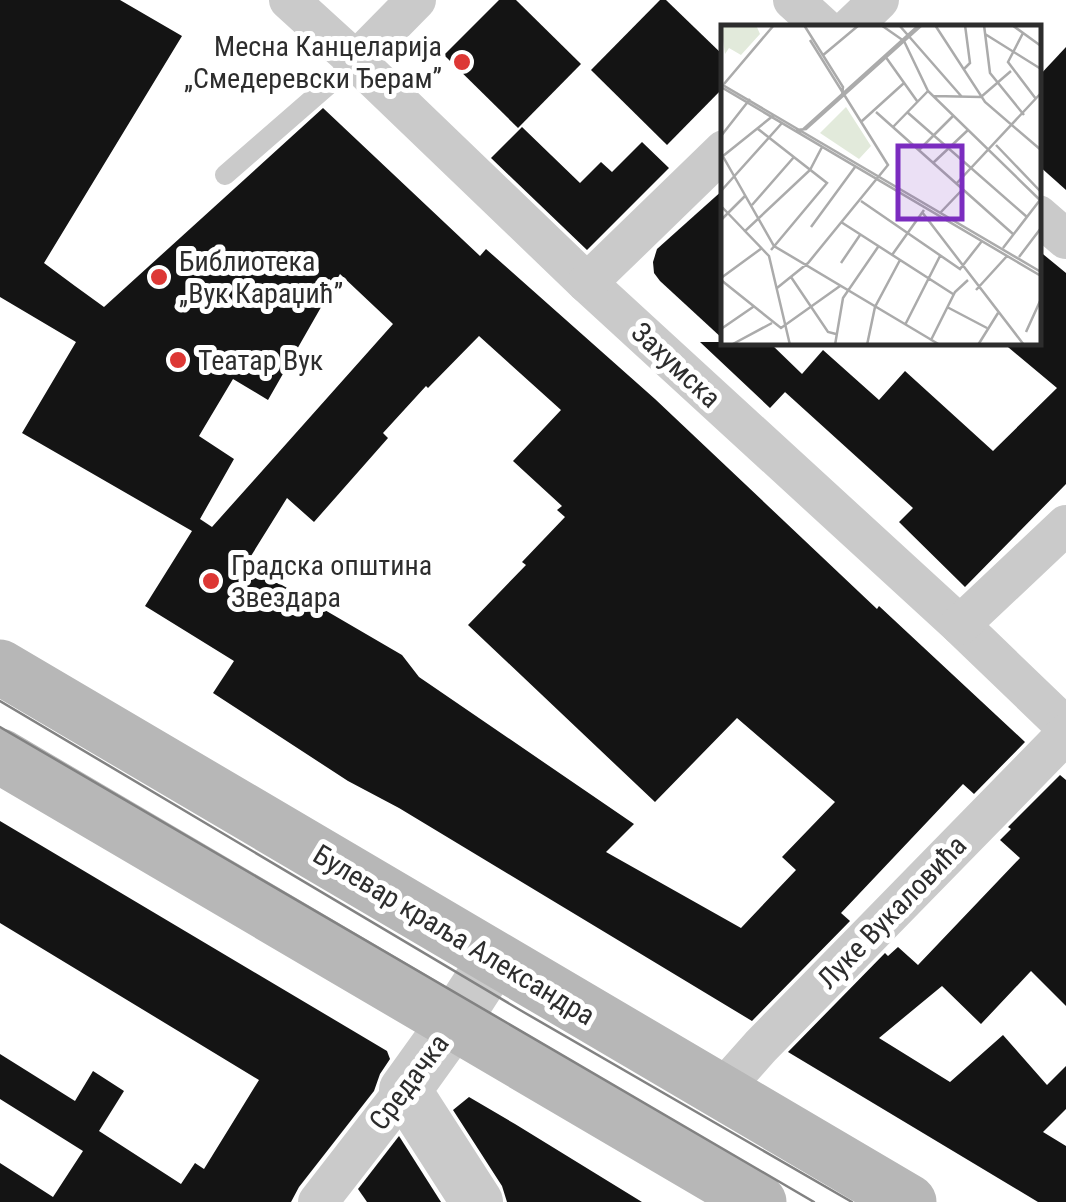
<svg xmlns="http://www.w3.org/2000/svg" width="1066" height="1202" viewBox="0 0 1066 1202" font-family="'Roboto Condensed',sans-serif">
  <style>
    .building { fill: #141414; fill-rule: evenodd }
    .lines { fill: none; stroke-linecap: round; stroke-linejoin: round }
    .service { stroke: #cacaca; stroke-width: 20 }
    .minor { stroke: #cacaca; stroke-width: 40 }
    .tertiary { stroke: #cacaca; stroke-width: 52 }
    .secondary { stroke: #b7b7b7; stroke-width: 55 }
    .tram { stroke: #828282; stroke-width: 2.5 }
    .poi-dot { fill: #dd3835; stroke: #fff; stroke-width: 4 }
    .labels { text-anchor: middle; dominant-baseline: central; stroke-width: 10; stroke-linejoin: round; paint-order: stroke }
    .poi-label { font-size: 28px; fill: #2d2d2d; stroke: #fff; text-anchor: start }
    .street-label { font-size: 28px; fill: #2d2d2d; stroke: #fff }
    .inset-road { fill: none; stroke: #ababab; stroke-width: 2.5 }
    .view { fill: #7b2cbf; fill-opacity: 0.15; stroke: #7b2cbf; stroke-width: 5 }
    .inset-edge { fill: none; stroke: #2d2d2d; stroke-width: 5 }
  </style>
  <rect width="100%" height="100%" fill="#fff"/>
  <g class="building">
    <path d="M 0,0 L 120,0 L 182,36 L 44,263 L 75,286 L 104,307 L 323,108 L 480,256 L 486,249 L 655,399 L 877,609 L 879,606 L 1025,742 L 974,794 L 963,784 L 841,913 L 850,921 L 752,1021 L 399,808 L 348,781 L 213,693 L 234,661 L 145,606 L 192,531 L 22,433 L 76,342 L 0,297 ZM 340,274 L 393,324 L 212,527 L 200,519 L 234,459 L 199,436 L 233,379 L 268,400 ZM 479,336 L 561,410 L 513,461 L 562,506 L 557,510 L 565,517 L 522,562 L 526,565 L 468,625 L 655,802 L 737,718 L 835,802 L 782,857 L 796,870 L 741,928 L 606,852 L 634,824 L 419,677 L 402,655 L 246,564 L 287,498 L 314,522 L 388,438 L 383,433 L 426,386 L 428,388 Z"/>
    <path d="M 499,0 L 516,0 L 581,64 L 518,128 L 444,55 Z"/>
    <path d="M 660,0 L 666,0 L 724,56 L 724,87 L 667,145 L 591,70 Z"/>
    <path d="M 1066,47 L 1066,190 L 1038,165 L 1038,77 Z"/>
    <path d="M 522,127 L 580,183 L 601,162 L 612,172 L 642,142 L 669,168 L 587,250 L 491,158 Z"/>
    <path d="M 724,189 L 724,340 L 660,281 L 654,273 L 653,262 L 657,249 Z"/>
    <path d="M 1038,250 L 1066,273 L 1066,484 L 965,587 L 899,522 L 913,508 L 785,392 L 801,375 L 770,408 L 700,342 L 769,342 L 802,374 L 823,350 L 879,400 L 905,371 L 993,451 L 1057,388 L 1002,342 L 1038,342 Z"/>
    <path d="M 1060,775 L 1066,780 L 1066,1006 L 1031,971 L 981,1024 L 942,986 L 879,1038 L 950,1082 L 1003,1035 L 1047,1085 L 1066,1066 L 1066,1109 L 1043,1132 L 1066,1146 L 1066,1202 L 1038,1202 L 788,1052 L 885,953 L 888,956 L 898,947 L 918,965 L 1020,858 L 1000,840 L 1011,829 L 1008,827 Z"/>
    <path d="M 0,821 L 387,1051 L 390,1059 L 380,1074 L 374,1091 L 299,1187 L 291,1202 L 0,1202 L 0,1163 L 53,1197 L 83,1151 L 0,1099 L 0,1054 L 75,1101 L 93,1071 L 124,1091 L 99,1131 L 181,1184 L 195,1163 L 204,1169 L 259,1080 L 0,923 Z"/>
    <path d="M 469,1097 L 515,1124 L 642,1202 L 507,1202 L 502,1186 L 453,1110 Z"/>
    <path d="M 399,1136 L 441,1202 L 367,1202 L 358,1189 Z"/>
  </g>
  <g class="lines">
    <path class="service" d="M 225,175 L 356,61"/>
    <g class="minor">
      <path d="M 289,0 L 356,61 L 587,283 L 960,625 L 1066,727"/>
      <path d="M 793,0 L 824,28"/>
      <path d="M 850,28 L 879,0"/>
      <path d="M 356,61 L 416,0"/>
      <path d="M 1038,215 L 1066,239"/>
      <path d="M 587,283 L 724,150"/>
      <path d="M 960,625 L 1066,525"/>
      <path d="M 720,1092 L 761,1046 L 1066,734"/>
      <path d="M 318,1202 L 405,1090"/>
    </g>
    <path class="tertiary" d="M 477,1202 L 405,1090 L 453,1023 L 495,958"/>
    <g class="secondary">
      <path d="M 0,667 L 909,1202"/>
      <path d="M 0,756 L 759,1202"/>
    </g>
    <g class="tram">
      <path d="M 0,701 L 520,1010 L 852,1202"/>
      <path d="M 0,727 L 814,1202"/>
    </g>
  </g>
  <g class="poi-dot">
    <circle cx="462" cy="62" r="10"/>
    <circle cx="159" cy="277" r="10"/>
    <circle cx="178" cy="360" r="10"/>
    <circle cx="211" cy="581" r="10"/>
  </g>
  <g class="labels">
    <g class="poi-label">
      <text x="442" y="46" text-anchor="end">Месна Канцеларија<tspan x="442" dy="32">„Смедеревски Ђерам”</tspan></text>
      <text x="179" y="261">Библиотека<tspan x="179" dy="32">„Вук Караџић”</tspan></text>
      <text x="198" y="360">Театар Вук</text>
      <text x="231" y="565">Градска општина<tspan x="231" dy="32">Звездара</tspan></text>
    </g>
    <g class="street-label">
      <text transform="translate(676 365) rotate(43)">Захумска</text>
      <text transform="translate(892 912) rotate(-46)">Луке Вукаловића</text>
      <text transform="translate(454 935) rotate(31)">Булевар краља Александра</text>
      <text transform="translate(409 1082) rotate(-53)">Средачка</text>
    </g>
  </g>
  <g transform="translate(721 25)">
    <rect width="320" height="320" fill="#fff"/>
    <path d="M 0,0 L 35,0 L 39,9 L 20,30 L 8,23 L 4,29 ZM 125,82 L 150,121 L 138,134 L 99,108 Z" fill="#e2eadb"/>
    <path class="inset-road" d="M 83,0 L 122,62 L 121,71M 160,0 L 183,16 L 207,66 L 320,176M 178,0 L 241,72M 214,0 L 264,77 L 320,125M 263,0 L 269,48 L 303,90M 291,0 L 320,21M 302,8 L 287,37 L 315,74M 264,9 L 320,44M 101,31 L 138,0M 164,31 L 196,76M 243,44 L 249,38 L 244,0M 0,59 L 320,247M 3,59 L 53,0M 0,62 L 320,251M 212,71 L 260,72 L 290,46M 155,87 L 292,209M 186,87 L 306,192M 141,96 L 183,58M 172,102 L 207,66M 37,104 L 106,158 L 50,225M 75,105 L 85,104 L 201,0M 78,108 L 198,0M 0,111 L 29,74M 275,120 L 320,167M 198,125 L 232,91M 0,128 L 53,221 L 219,320M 2,131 L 53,90M 212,138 L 247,105M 235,159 L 320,68M 0,166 L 61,98M 140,176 L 239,244 L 261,216M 31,180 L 73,132M 0,181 L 24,206M 201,187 L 303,320M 220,187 L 241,165M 0,195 L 25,170M 120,197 L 232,269M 90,202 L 134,142M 282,223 L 319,175M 171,230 L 203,185M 298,232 L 320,203M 120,238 L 139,210M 70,252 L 107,307 L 115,309M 0,253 L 41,223M 0,255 L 60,303 L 119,261M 56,263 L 87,238 L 167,140 L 89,15M 255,265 L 286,231M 226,282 L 266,303M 184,300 L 219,231M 0,304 L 32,282M 305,307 L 320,274M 210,315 L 234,267 L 247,255M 10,320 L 51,298M 69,320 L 48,231 L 24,206 L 89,145 L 101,122M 114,320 L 122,273 L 157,222M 146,320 L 154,282 L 179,235M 257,320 L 277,288"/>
    <path class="view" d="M 177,121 L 241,121 L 241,194 L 177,194 Z"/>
    <rect width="320" height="320" class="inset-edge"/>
  </g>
</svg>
